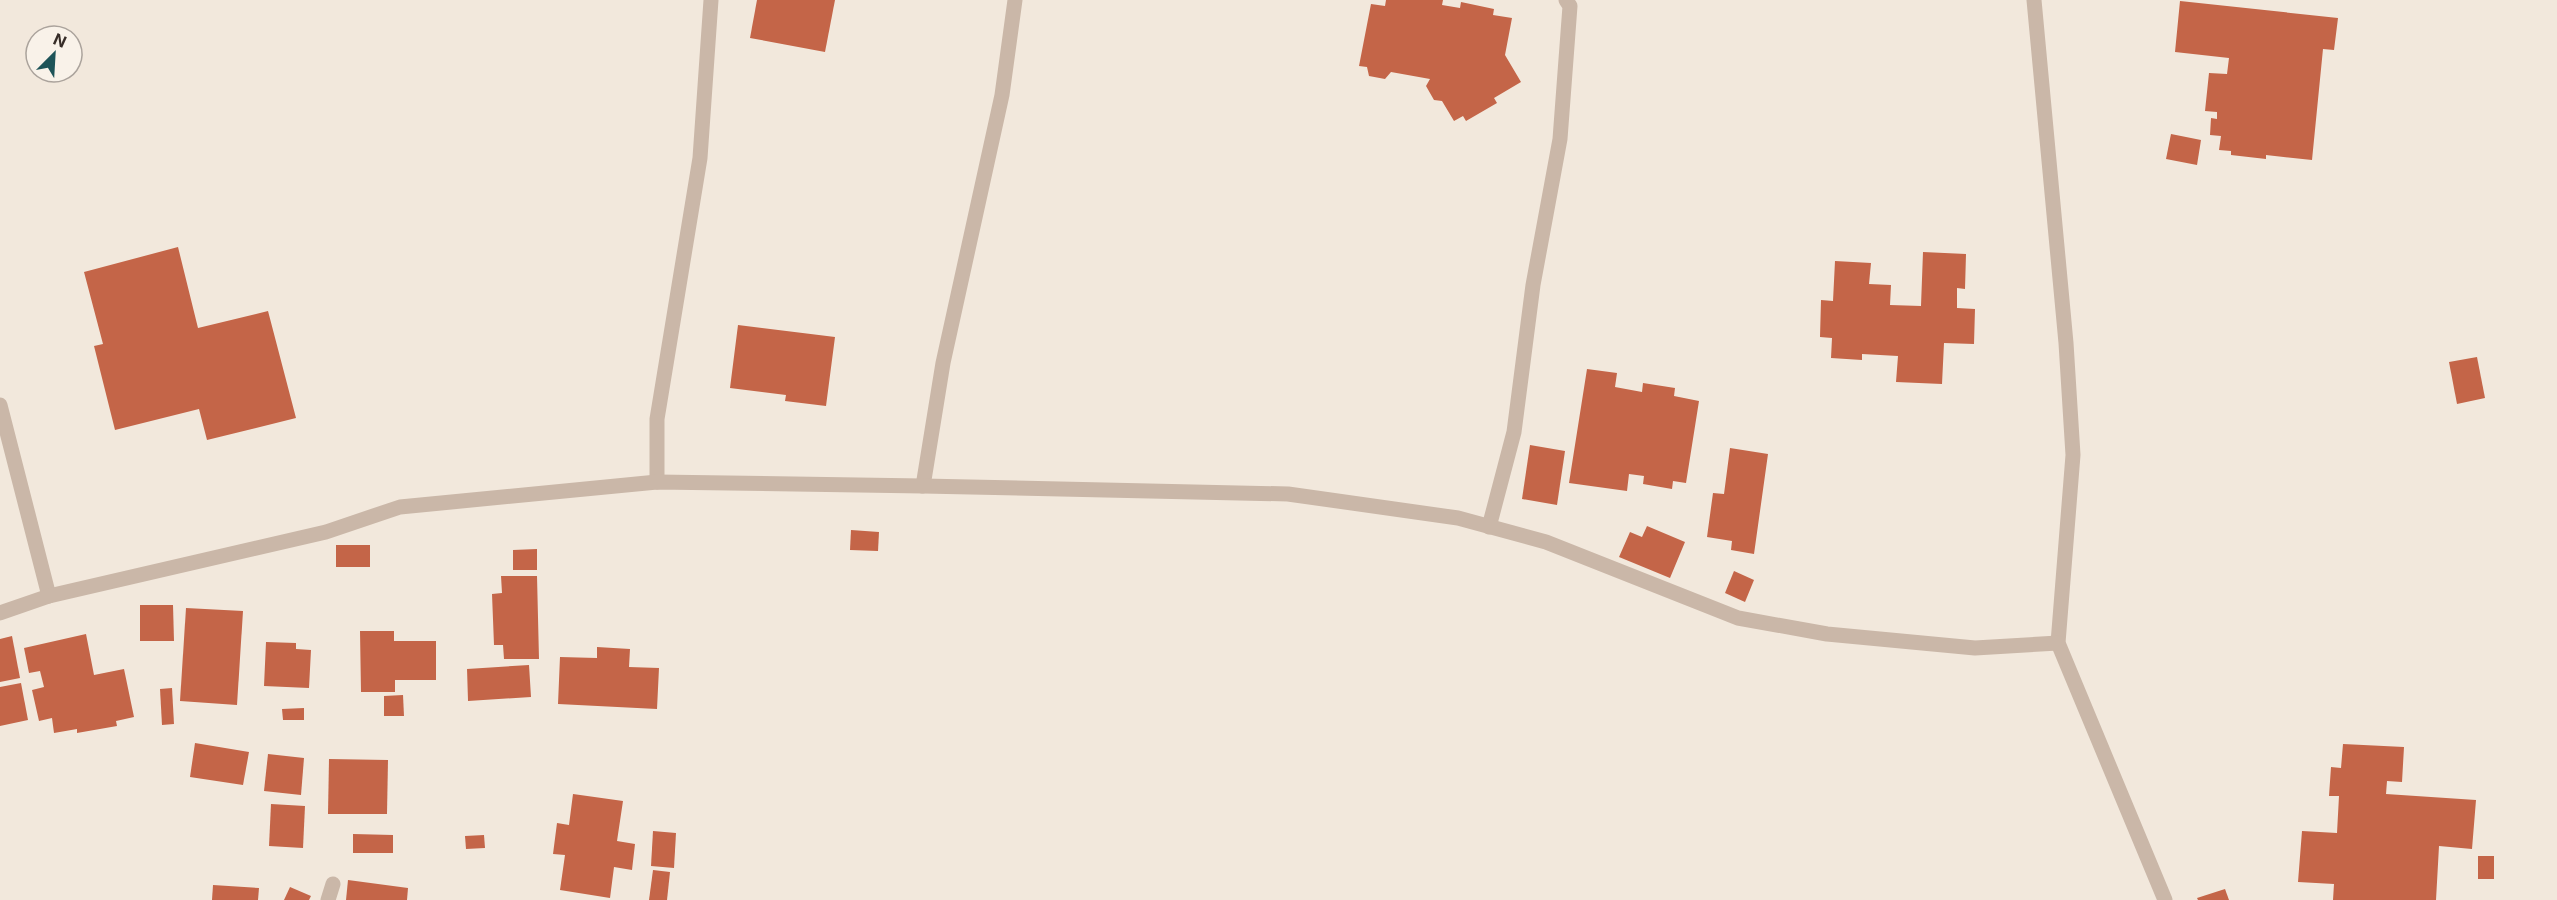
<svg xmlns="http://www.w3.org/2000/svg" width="2557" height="900" viewBox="0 0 2557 900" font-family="Inter,sans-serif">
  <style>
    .building { fill: #c46548 }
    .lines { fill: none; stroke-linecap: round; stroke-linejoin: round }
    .service { stroke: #cab7a8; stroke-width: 15 }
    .minor { stroke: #cab7a8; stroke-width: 15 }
  </style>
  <rect width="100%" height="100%" fill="#f2e8dc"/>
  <g class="building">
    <path d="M 757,0 L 835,0 L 825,52 L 750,38 Z"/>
    <path d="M 1386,0 L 1443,0 L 1442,5 L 1460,8 L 1461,2 L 1494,9 L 1493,15 L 1512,18 L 1505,55 L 1521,82 L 1494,98 L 1497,103 L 1466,121 L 1463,116 L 1454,121 L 1442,101 L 1434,100 L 1426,86 L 1430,79 L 1391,72 L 1385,79 L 1369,76 L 1367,67 L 1359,66 L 1371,4 L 1385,6 Z"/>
    <path d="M 2180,1 L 2338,18 L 2334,50 L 2323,49 L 2312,160 L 2266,155 L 2266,159 L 2231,155 L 2231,151 L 2219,150 L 2221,136 L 2210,135 L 2211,118 L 2217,119 L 2217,112 L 2205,111 L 2209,73 L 2227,74 L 2229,58 L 2175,52 Z"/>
    <path d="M 2171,134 L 2201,140 L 2197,165 L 2166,159 Z"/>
    <path d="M 178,247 L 198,328 L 268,311 L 296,418 L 207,440 L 199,409 L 115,430 L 94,346 L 103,344 L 84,272 Z"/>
    <path d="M 1923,252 L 1966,254 L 1965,289 L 1957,288 L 1957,308 L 1975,309 L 1974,344 L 1944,343 L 1942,384 L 1896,382 L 1898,356 L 1862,354 L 1862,360 L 1831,358 L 1832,338 L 1820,337 L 1821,300 L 1833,301 L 1835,261 L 1871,263 L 1869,284 L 1891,285 L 1890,305 L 1921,306 Z"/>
    <path d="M 738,325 L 835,337 L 826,406 L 785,401 L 786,395 L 730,388 Z"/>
    <path d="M 2477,357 L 2485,398 L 2457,404 L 2449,362 Z"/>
    <path d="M 1587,369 L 1617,373 L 1615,387 L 1642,392 L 1643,383 L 1675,388 L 1674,396 L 1699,401 L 1686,483 L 1673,481 L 1672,489 L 1643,484 L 1644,476 L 1629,474 L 1627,491 L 1569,483 Z"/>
    <path d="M 1530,445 L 1565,451 L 1557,505 L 1522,499 Z"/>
    <path d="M 1730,448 L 1768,454 L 1754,554 L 1731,550 L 1732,541 L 1707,537 L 1713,493 L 1724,494 Z"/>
    <path d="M 1647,526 L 1685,542 L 1670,578 L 1619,557 L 1630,532 L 1642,537 Z"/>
    <path d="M 851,530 L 879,532 L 878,551 L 850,550 Z"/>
    <rect x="336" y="545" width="34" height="22"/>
    <path d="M 537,549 L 537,570 L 513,570 L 513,550 Z"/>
    <path d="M 1734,571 L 1754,580 L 1745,602 L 1725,593 Z"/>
    <path d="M 501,576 L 537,576 L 539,659 L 504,659 L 503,645 L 494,645 L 492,594 L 502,593 Z"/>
    <path d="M 140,605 L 173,605 L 174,641 L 140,641 Z"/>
    <path d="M 186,608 L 243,611 L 237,705 L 180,701 Z"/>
    <path d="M 360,631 L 394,631 L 394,641 L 436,641 L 436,680 L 395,680 L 395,692 L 361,692 Z"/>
    <path d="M 86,634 L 94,675 L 124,669 L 134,717 L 116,721 L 117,726 L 77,733 L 77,729 L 54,733 L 52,718 L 39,721 L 32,690 L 44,687 L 40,671 L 29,673 L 24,648 Z"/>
    <path d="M 12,636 L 20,678 L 0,682 L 0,639 Z"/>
    <path d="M 266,642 L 296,643 L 296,649 L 311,650 L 309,688 L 264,686 Z"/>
    <path d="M 597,647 L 630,649 L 629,667 L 659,668 L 657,709 L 558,704 L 560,657 L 597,658 Z"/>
    <path d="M 529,665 L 531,697 L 468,701 L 467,669 Z"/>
    <path d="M 21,683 L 28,720 L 0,726 L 0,687 Z"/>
    <path d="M 172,688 L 174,724 L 162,725 L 160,689 Z"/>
    <path d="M 403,695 L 404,716 L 384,716 L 384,696 Z"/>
    <path d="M 304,708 L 304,720 L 283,720 L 282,709 Z"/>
    <path d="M 195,743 L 249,752 L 243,785 L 190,777 Z"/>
    <path d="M 2343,744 L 2404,747 L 2402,782 L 2387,781 L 2386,794 L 2476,800 L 2472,849 L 2439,846 L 2436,900 L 2333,900 L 2334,884 L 2298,882 L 2302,831 L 2337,833 L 2339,796 L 2329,796 L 2331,767 L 2341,768 Z"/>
    <path d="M 268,754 L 304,758 L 301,795 L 264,791 Z"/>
    <path d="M 329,759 L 388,760 L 387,814 L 328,814 Z"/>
    <path d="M 573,794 L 623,801 L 617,841 L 635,844 L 632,870 L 614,867 L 610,898 L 560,890 L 565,855 L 553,854 L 557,823 L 569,825 Z"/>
    <path d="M 271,804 L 305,806 L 303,848 L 269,846 Z"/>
    <path d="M 653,831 L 676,833 L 674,868 L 651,866 Z"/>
    <path d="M 353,834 L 393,835 L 393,853 L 353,853 Z"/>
    <path d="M 484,835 L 485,848 L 466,849 L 465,836 Z"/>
    <rect x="2478" y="856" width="16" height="23"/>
    <path d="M 653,870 L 670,872 L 667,900 L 649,900 Z"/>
    <path d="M 348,880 L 408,888 L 407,900 L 346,900 Z"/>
    <path d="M 213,885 L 259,888 L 258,900 L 212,900 Z"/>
    <path d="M 290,887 L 311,896 L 309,900 L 284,900 Z"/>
    <path d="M 2225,889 L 2229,900 L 2198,900 L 2197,898 Z"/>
  </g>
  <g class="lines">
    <g class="service">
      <path d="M 0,405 L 49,596"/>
      <path d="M 657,482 L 657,419 L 700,158 L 711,0"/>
      <path d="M 1489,527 L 1514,432 L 1533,285 L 1560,139 L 1570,6 L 1566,0"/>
    </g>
    <g class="minor">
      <path d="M 2034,0 L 2066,343 L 2073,455 L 2058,643 L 2165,900"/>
      <path d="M 923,486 L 943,363 L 1002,95 L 1015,0"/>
      <path d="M 0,613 L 49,596 L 326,532 L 400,507 L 657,482 L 923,486 L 1288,494 L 1458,518 L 1546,542 L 1738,618 L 1827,634 L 1975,648 L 2058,643"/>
      <path d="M 328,900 L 333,884"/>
    </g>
  </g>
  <g transform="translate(54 54) rotate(24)"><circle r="28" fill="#f9f2e9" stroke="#aba39c" stroke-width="1.5"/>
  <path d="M0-4.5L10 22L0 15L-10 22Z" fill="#1e5458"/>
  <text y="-9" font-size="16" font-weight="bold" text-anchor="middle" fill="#372d28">N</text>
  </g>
</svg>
